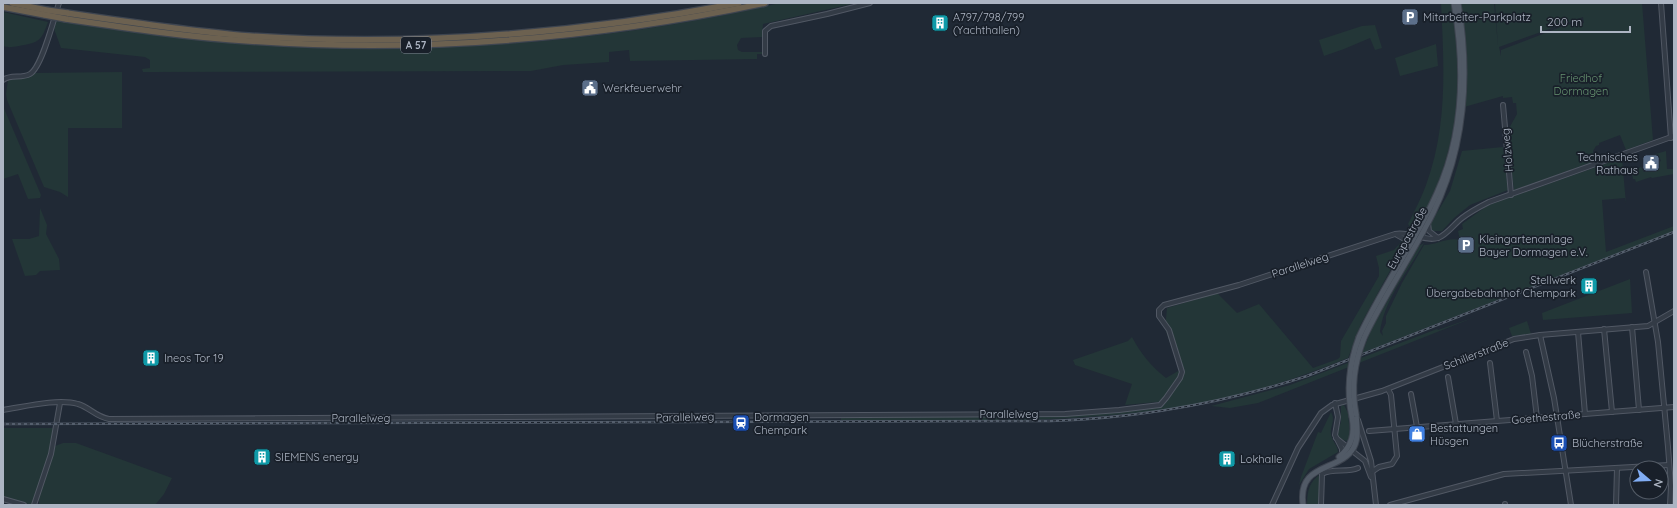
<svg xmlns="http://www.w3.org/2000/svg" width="1677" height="508" viewBox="0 0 1677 508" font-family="Quicksand,sans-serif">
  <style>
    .green { fill: #233637; fill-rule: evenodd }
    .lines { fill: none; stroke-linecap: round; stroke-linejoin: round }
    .minor-casing { stroke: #515864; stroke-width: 6 }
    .major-casing { stroke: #3d444f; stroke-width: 7 }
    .highway-casing { stroke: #3e4550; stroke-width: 8 }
    .minor { stroke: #333b46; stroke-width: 4 }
    .major { stroke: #515a66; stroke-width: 5 }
    .highway { stroke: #6c6150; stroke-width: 5.5 }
    .rail-casing { stroke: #555f6d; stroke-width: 2.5 }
    .rail { stroke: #19202a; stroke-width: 1; stroke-dasharray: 3; stroke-linecap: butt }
    .major-bridge-casing { stroke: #3d444f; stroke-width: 7; stroke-linecap: butt }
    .highway-bridge-casing { stroke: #3e4550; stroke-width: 8; stroke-linecap: butt }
    .major-bridge { stroke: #515a66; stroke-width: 5 }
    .highway-bridge { stroke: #6c6150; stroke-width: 5.5 }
    .labels { text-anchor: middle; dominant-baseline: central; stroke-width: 3.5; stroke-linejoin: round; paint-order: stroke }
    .shield { fill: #19202a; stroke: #818895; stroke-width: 1 }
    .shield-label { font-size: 10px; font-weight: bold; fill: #adb5c3 }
    .poi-label { font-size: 11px; fill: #adb5c3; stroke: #19202a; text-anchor: start }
    .park-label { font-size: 11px; fill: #669270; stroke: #19202a }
    .street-label { font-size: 11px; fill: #adb5c3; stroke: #19202a }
  </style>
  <rect width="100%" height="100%" fill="#202935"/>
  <g class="green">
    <path d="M 780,3 L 856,3 L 763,24 L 762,37 L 741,38 L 737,45 L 738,50 L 742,52 L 762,52 L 762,54 L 757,54 L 757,59 L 630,61 L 629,50 L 609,52 L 609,62 L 563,65 L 531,71 L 143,72 L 142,69 L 150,68 L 150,60 L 145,57 L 61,48 L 53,26 L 55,20 C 130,32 205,43 281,46 C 448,54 617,41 780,3 Z"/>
    <path d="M 1441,3 L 1494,3 L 1498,46 L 1495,3 L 1642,3 L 1653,140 L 1626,150 L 1620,135 L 1599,143 L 1599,145 L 1596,146 L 1593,151 L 1595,161 L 1514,190 L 1507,132 L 1517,114 L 1516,103 L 1513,103 L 1512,97 L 1503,98 L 1503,96 L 1457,109 C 1453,138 1436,211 1410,227 L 1408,224 C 1414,212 1421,199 1426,185 C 1448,126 1444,64 1441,3 ZM 1583,17 L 1584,23 L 1566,25 L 1501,50 L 1501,56 L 1499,47 Z"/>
    <path d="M 3,12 L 48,22 C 41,42 39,42 19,46 C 12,47 9,48 3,46 Z"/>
    <path d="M 1375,25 L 1382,48 L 1375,50 L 1370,38 L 1344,49 L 1324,56 L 1319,40 L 1362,26 Z"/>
    <path d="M 1436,44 L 1438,66 L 1400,76 L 1395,58 Z"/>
    <path d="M 122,72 L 122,128 L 68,128 L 68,197 L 60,192 L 44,187 L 7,100 L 6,94 L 8,80 L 25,77 L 33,73 Z"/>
    <path d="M 3,106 L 41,195 L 40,198 L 28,199 L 18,174 L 3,179 Z"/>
    <path d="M 1503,147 L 1508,190 L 1470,205 L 1454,218 L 1442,231 L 1433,231 L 1431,228 L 1431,223 L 1450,191 L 1462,151 Z"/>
    <path d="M 1666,151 L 1667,169 L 1674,169 L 1674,174 L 1652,178 L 1651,177 L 1636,182 L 1635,179 L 1633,179 L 1632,172 L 1641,167 L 1644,172 L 1649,171 L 1648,167 L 1661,161 L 1658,154 L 1654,156 L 1655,158 L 1650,160 L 1649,158 L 1652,157 L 1652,155 Z"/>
    <path d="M 1622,158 L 1626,204 L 1625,198 L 1602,200 L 1606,252 L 1674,226 L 1674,231 L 1362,353 L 1372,328 L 1419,246 L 1424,243 C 1408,271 1384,300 1380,332 L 1383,336 L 1382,331 L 1386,323 L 1386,316 L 1402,283 L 1424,245 C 1437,245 1447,237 1460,240 L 1458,231 L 1463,229 L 1462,224 L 1484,208 L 1491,204 Z"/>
    <path d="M 40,208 L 47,225 L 46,234 L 59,259 L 60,270 L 40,271 L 36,275 L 25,276 L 12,239 L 29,239 L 39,236 Z"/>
    <path d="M 1402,241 L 1404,245 L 1361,324 L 1348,358 C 1298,378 1246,396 1192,405 C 1076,425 958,420 841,420 L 841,416 L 1047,416 L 1158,407 L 1167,401 L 1125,405 L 1132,384 L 1075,365 L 1073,360 L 1128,341 L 1132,337 C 1141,354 1151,366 1166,378 L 1180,370 L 1165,329 L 1167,308 L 1217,293 L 1237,313 L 1259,304 L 1313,368 L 1338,359 L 1340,357 L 1341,341 L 1379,276 L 1379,268 L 1376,256 L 1394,250 Z"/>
    <path d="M 1630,279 L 1632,313 L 1543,320 L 1542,313 Z"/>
    <path d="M 1475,317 L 1258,403 L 1230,408 L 1211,406 L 1290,385 L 1437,329 L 1438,330 Z"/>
    <path d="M 1527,321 L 1531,334 L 1512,336 L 1509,328 Z"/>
    <path d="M 1344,405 L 1348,413 L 1350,435 L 1351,430 L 1349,416 C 1352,423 1355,434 1349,440 L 1350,435 L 1347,441 L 1339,439 L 1337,434 L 1341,422 L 1341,406 Z"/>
    <path d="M 1331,412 C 1336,420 1330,426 1331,434 C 1332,441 1338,446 1338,452 L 1309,469 L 1299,485 L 1301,477 L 1318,432 L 1321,433 Z"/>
    <path d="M 3,428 L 53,428 L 50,452 L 32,505 L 3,497 Z"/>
    <path d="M 63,443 L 76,443 L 172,478 L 164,494 L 155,505 L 39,505 L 39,497 L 55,446 Z"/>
    <path d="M 1321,474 L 1320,505 L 1307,505 C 1307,492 1309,481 1321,474 Z"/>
  </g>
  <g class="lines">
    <defs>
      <g id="minor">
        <path d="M 1661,3 L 1671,138"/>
        <path d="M 765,54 L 765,31 L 771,26 L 827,14 L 870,3"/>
        <path d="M 3,80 C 11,74 21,79 30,74 C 42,67 54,18 59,3"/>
        <path d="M 1503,105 L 1511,195"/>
        <path d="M 1428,223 L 1429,231 L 1438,238"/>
        <path d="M 1397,235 L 1406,240 L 1407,248"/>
        <path d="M 1646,272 L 1658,342 L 1668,447 L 1671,486 L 1670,505"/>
        <path d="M 1632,327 L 1639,410"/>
        <path d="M 1604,329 L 1612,412"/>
        <path d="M 1578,332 L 1585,414"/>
        <path d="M 1540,335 L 1554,398 L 1571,505"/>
        <path d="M 1526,352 L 1532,376 L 1537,418"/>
        <path d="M 1490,363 L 1497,421"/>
        <path d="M 1448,377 L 1456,424"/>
        <path d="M 1411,394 L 1417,427"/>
        <path d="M 1335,403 L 1338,417 L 1335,435 L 1342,449 L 1342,454"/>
        <path d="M 3,410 C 23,407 58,398 78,404 C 89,407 96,417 109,419 L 1065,414 L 1119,410 L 1160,405 L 1166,398 L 1180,378 L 1182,372 L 1169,330 L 1159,316 L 1159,310 L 1164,305 L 1239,285 L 1395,234 C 1410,231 1425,242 1438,238 C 1447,235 1454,224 1462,218 C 1470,212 1479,207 1489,202 L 1674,136"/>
        <path d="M 1358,420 L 1371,461 L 1376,505"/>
        <path d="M 1369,431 L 1674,407"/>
        <path d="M 1336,438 L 1365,461 L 1371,477"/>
        <path d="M 1373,471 L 1379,467 L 1392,464 L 1397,456 L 1391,395 L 1388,389"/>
        <path d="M 3,499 L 24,505"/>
        <path d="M 1505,504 L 1505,505"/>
        <path d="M 34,505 L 51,454 L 60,403"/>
        <path d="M 1272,505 L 1298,448 L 1321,413 L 1332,405 L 1382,391 L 1514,339 L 1540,335 L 1648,326 L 1674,311"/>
        <path d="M 1321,505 L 1322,474 C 1333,468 1347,473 1358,468"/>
        <path d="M 1390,505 L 1504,474 L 1669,465"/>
        <path d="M 1616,505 L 1617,468"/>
      </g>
      <g id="major">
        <path d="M 1359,337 C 1382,287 1415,243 1437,193 C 1464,134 1465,66 1454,3"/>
        <path d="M 1364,338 C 1384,295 1412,256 1433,213 C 1465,147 1470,75 1458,3"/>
        <path d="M 1339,457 C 1352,446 1355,434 1352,417"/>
        <path d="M 1303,505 C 1297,461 1340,473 1354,447 C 1359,437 1357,425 1356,414"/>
      </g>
      <g id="highway">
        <path d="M 12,3 L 46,10"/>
        <path d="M 3,7 L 45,15"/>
        <path d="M 67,13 C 128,22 188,31 249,36 C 414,47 577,34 739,3"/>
        <path d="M 66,19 C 127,28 187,37 249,41 C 422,53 595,39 765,3"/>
      </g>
    </defs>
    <use href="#minor" class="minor-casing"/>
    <use href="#major" class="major-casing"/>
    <use href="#highway" class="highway-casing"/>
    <use href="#minor" class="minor"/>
    <use href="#major" class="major"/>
    <use href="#highway" class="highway"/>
    <defs>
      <path id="rail" d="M 3,424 L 1051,421 C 1139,418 1224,403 1307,376 L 1674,232"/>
    </defs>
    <use href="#rail" class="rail-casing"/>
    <use href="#rail" class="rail"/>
    <defs>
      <g id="major-bridge">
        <path d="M 1356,414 C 1351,387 1354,364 1364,338"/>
        <path d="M 1352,417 C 1346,389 1349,364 1359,337"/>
      </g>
      <g id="highway-bridge">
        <path d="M 46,10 L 67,13"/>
        <path d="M 45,15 L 66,19"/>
      </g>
    </defs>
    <use href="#major-bridge" class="major-bridge-casing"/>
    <use href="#highway-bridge" class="highway-bridge-casing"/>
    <use href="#major-bridge" class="major-bridge"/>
    <use href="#highway-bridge" class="highway-bridge"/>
  </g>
  <defs>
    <symbol id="parking-square" viewBox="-11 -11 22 22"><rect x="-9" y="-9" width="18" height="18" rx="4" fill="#5c6f8a" stroke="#19202a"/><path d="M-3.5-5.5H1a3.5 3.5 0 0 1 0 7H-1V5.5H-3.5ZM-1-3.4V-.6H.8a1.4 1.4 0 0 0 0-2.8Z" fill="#fff"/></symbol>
    <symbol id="building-square" viewBox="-11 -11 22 22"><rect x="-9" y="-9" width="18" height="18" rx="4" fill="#0f9aa8" stroke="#19202a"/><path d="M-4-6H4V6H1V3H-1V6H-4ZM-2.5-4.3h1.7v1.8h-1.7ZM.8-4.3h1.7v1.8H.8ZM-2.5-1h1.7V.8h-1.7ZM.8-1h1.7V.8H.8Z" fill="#fff"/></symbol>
    <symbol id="civic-square" viewBox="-11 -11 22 22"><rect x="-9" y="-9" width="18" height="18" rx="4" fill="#5c6f8a" stroke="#19202a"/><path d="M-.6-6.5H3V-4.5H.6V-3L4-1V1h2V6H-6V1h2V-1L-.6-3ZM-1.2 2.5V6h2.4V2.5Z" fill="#fff"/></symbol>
    <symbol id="station-square" viewBox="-11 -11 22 22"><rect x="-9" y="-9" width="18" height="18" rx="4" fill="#1a4fb4" stroke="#19202a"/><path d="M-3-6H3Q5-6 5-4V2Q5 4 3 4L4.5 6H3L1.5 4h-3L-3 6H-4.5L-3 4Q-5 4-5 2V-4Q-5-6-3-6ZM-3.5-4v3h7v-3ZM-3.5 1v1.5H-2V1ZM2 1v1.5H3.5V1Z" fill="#fff"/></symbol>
    <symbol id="shop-square" viewBox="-11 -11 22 22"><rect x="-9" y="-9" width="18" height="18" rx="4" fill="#3f7fe0" stroke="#19202a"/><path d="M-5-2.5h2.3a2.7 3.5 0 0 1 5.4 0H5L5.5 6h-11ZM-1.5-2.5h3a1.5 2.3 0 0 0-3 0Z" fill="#fff"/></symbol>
    <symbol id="bus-square" viewBox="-11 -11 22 22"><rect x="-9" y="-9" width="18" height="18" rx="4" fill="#1a4fb4" stroke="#19202a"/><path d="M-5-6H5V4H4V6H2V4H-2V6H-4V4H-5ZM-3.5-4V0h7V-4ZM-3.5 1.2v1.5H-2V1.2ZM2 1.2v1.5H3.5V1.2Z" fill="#fff"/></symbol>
  </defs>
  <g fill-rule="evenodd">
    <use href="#parking-square" x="1400" y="7" width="20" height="20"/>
    <use href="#building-square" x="930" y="13" width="20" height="20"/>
    <use href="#civic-square" x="580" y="78" width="20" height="20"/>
    <use href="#civic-square" x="1641" y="153" width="20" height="20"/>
    <use href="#parking-square" x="1456" y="235" width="20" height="20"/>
    <use href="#building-square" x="1579" y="276" width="20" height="20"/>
    <use href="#building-square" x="141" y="348" width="20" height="20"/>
    <use href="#station-square" x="731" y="413" width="20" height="20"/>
    <use href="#shop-square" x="1407" y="424" width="20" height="20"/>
    <use href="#bus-square" x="1549" y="433" width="20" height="20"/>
    <use href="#building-square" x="252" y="447" width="20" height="20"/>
    <use href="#building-square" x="1217" y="449" width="20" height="20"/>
  </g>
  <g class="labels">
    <rect class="shield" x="401" y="37" width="30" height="16" rx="3"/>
    <g class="shield-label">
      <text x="416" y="45">A 57</text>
    </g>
    <g class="poi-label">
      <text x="953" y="17">A797/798/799<tspan x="953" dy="13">(Yachthallen)</tspan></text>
      <text x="1423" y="17">Mitarbeiter-Parkplatz</text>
      <text x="603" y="88">Werkfeuerwehr</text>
      <text x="1638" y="157" text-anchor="end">Technisches<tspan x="1638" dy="13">Rathaus</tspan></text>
      <text x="1479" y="239">Kleingartenanlage<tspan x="1479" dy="13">Bayer Dormagen e.V.</tspan></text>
      <text x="1576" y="280" text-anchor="end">Stellwerk<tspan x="1576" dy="13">Übergabebahnhof Chempark</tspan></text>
      <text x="164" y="358">Ineos Tor 19</text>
      <text x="754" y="417">Dormagen<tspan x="754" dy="13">Chempark</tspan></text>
      <text x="1430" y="428">Bestattungen<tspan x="1430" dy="13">Hüsgen</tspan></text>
      <text x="1572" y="443">Blücherstraße</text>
      <text x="275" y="457">SIEMENS energy</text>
      <text x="1240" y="459">Lokhalle</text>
    </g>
    <g class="park-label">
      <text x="1581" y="78">Friedhof<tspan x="1581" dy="13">Dormagen</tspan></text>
    </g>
    <g class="street-label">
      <text transform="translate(1507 150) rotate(-95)">Holzweg</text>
      <text transform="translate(1407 238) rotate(-61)">Europastraße</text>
      <text transform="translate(1300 265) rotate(-18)">Parallelweg</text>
      <text transform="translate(1476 354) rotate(-21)">Schillerstraße</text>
      <text x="1009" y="414">Parallelweg</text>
      <text transform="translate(685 417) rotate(-1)">Parallelweg</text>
      <text transform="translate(1546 417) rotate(-5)">Goethestraße</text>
      <text x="361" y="418">Parallelweg</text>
    </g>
  </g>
  <rect width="1677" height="508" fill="none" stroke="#adb5c3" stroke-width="8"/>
  <g transform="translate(1649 480) rotate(109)"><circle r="19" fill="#19202a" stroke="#545c67"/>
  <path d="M0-3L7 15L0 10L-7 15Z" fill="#81adf4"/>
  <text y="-6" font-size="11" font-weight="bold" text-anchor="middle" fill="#adb5c3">N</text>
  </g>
  <path d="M1541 26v6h89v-6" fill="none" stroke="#adb5c3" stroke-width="2"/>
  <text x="1547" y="26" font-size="12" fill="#adb5c3" stroke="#19202a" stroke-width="3" paint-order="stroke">200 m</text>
</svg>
